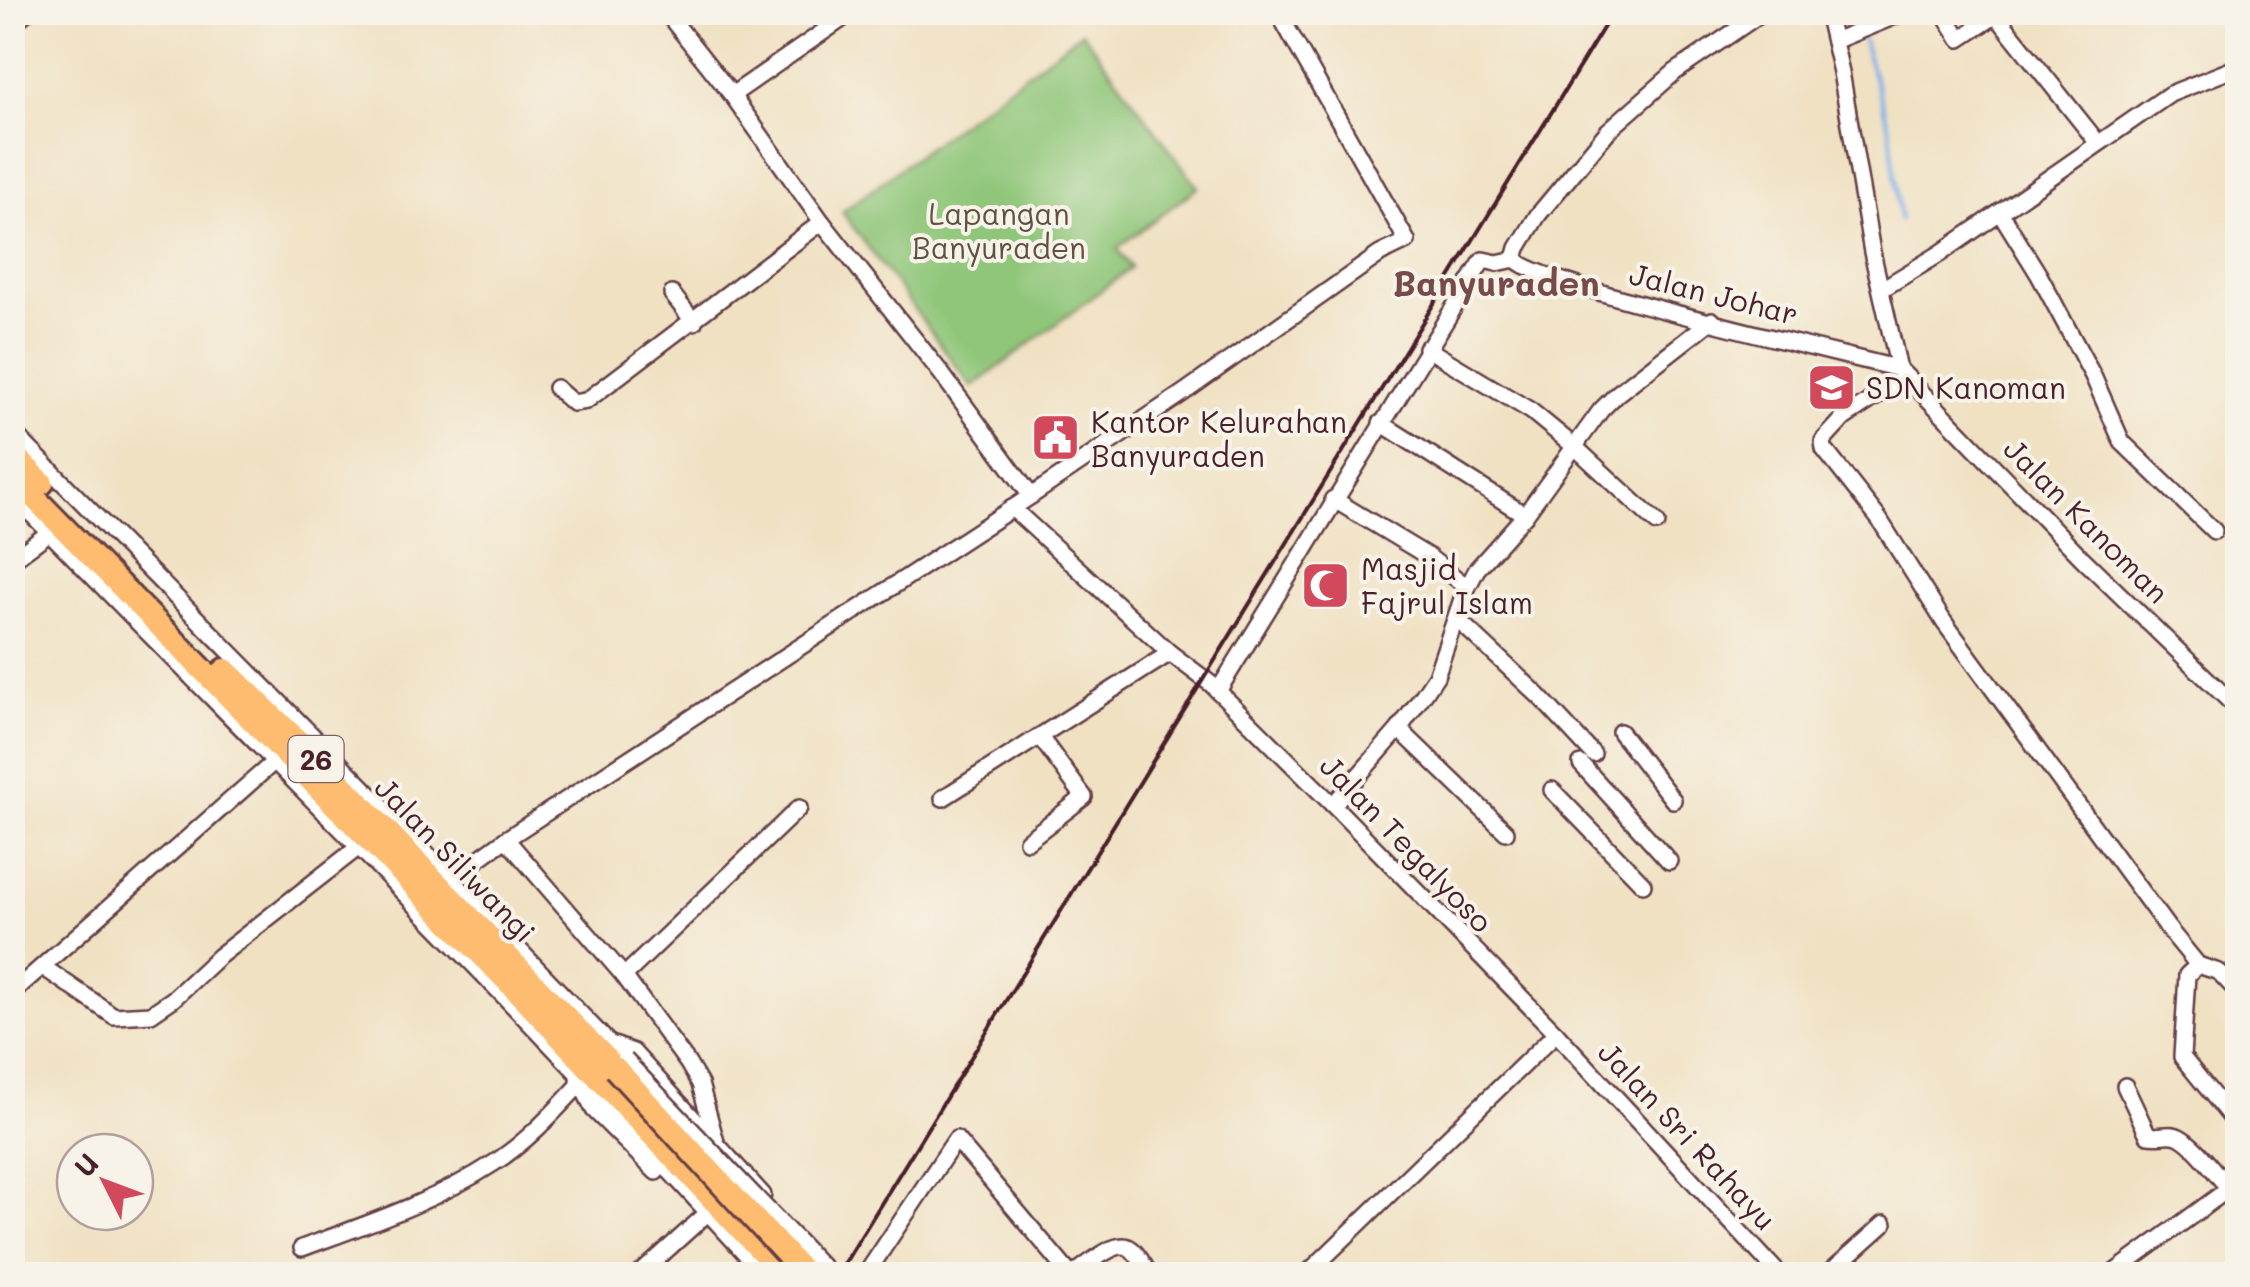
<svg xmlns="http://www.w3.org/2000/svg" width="2250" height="1287" viewBox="0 0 2250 1287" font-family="Mali,sans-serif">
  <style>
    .green { fill: #8fc679; stroke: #6c7252; stroke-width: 2.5 }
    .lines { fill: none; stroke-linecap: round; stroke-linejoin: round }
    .stream { stroke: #7aafe8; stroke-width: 4 }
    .minor-casing { stroke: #633c42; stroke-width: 20 }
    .highway-casing { stroke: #633c42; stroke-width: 28 }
    .minor { stroke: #fff; stroke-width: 15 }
    .highway { stroke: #fdbc70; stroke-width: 22 }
    .rail { stroke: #4a1f2b; stroke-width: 4 }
    .minor-bridge-casing { stroke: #633c42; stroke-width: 20; stroke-linecap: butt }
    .highway-bridge-casing { stroke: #633c42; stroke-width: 28; stroke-linecap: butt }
    .minor-bridge { stroke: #fff; stroke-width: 15 }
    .highway-bridge { stroke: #fdbc70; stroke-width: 22 }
    .labels { text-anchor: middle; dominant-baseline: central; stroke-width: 8; stroke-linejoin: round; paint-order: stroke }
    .shield { fill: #f7f3e8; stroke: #7e5f64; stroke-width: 2.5 }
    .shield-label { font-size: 28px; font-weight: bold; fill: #4a1f2b }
    .park-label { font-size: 30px; fill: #5f5142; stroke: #f7f3e8 }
    .street-label { font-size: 30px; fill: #4a1f2b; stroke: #f7f3e8 }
    .poi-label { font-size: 30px; fill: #4a1f2b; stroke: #f7f3e8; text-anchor: start }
    .quarter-label { font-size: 35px; font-weight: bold; fill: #774b4b; stroke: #f7f3e8 }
  </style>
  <rect width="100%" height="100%" fill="#f7f3e8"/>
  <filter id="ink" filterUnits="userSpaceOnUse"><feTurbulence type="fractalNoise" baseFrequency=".01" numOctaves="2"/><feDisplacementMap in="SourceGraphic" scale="20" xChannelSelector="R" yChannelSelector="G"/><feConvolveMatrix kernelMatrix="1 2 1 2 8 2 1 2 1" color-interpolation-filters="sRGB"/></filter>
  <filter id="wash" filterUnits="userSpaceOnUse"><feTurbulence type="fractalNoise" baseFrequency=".0048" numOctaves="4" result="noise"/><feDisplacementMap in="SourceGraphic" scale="40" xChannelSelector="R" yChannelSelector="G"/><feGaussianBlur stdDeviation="2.25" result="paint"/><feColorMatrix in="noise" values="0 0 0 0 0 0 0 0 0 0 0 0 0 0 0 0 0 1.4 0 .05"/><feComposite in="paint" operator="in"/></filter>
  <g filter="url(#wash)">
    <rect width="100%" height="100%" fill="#f0e1c3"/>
    <path class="green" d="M 1082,32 L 1198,187 L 1117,248 L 1131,268 L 972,387 L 842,212 Z"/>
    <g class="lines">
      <g class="stream">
        <path d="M 1859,28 L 1860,12"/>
        <path d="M 1862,37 L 1890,130 L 1900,220"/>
      </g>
    </g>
  </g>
  <g filter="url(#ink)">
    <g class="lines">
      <defs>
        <g id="minor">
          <path d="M 666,12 L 732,95 L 822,222 L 941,373 L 1031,496"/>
          <path d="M 1763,12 L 1675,72 L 1608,131 L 1538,215 L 1518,248 L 1515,259 C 1534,284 1846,355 1899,369"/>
          <path d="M 1827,12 L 1841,72 L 1872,252 L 1899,369 L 2082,558 L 2238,709"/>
          <path d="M 1943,12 L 1960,39 L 2001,12"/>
          <path d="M 1996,15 L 2098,143"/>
          <path d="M 12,24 L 27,12"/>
          <path d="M 1834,41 L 1905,12"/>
          <path d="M 732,95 L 852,12"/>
          <path d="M 2000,212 L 2039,275 L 2093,376 L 2122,442 L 2214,531"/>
          <path d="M 1882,289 L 1941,253 L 2170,94 L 2238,67"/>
          <path d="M 672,294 L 694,322"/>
          <path d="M 1426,348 L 1531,411 L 1575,447 L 1657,523"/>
          <path d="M 1906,377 L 1844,418 L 1823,441 L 1824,449 L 1879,519 L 1944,622 L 2167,927 L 2198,965 L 2219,972 L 2238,992"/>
          <path d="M 556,388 L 573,403 L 586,401 L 822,222"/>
          <path d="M 1381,423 L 1525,515"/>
          <path d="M 12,431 L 362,786 L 625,1060"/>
          <path d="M 12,494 C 264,753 522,1006 764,1274"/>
          <path d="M 1333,499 L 1429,557 L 1467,587"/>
          <path d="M 1012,508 L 1170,653 L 1211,684 L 1333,805 L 1556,1033 L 1779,1274"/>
          <path d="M 12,560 L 50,532"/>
          <path d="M 1456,618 L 1539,696 L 1593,754"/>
          <path d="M 1218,691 L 1483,260 L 1497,263 L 1515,259"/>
          <path d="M 1399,729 L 1506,832"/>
          <path d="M 1620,732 L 1673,800"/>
          <path d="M 1581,764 L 1669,861"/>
          <path d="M 1552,790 L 1643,884"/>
          <path d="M 943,798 L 1170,653"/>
          <path d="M 1333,805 L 1399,729 L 1424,694 L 1436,676 L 1463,596 L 1477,569 L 1525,515 L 1601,410 L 1618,393 L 1712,320"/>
          <path d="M 506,839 L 624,976 L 687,1062 L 700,1084 L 716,1142"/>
          <path d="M 1027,841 L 1084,797 L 1040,737"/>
          <path d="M 452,878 L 506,839 L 1031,496 L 1186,391 L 1380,254 L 1407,241 L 1278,12"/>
          <path d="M 2198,965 L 2187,975 L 2182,1057 L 2238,1126"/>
          <path d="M 43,967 L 114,1016 L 151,1014 L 173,999 L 218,957 L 360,846"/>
          <path d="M 624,976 L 799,808"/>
          <path d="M 12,993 L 275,761"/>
          <path d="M 611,1044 L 633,1052 L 763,1195"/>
          <path d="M 579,1080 L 594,1110 L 656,1172"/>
          <path d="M 2125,1086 L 2148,1135 C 2158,1137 2164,1134 2173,1135 C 2189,1136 2218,1176 2228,1188"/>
          <path d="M 302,1248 C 367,1224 436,1201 494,1163 C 527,1142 554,1112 580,1084"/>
          <path d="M 640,1274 L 702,1218"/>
          <path d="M 866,1274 L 956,1139 L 1069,1273 L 1074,1274 C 1086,1266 1114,1241 1128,1247 C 1137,1251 1144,1267 1150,1274"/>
          <path d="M 1307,1274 L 1556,1033"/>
          <path d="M 1828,1274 L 1884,1224"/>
          <path d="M 2112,1274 L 2238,1182"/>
        </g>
        <g id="highway">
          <path d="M 12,453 L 42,483"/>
          <path d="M 12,475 L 515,989 L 783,1274"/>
          <path d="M 225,670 L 331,773 L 615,1068"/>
        </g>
      </defs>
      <use href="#minor" class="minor-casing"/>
      <use href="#highway" class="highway-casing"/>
      <use href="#minor" class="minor"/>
      <use href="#highway" class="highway"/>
      <path class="rail" d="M 838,1274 L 1613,12"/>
      <defs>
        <path id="minor-bridge" d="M 625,1060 L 829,1274"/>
        <path id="highway-bridge" d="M 615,1068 L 805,1274"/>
      </defs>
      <use href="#minor-bridge" class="minor-bridge-casing"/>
      <use href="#highway-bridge" class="highway-bridge-casing"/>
      <use href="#minor-bridge" class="minor-bridge"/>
      <use href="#highway-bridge" class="highway-bridge"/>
    </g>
  </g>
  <defs>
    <symbol id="school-square" viewBox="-11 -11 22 22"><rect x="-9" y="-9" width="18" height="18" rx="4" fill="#d1495b" stroke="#f7f3e8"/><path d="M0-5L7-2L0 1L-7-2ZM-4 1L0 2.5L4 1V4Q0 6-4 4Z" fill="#fff"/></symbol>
    <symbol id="civic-square" viewBox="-11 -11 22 22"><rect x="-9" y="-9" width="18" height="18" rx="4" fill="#d1495b" stroke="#f7f3e8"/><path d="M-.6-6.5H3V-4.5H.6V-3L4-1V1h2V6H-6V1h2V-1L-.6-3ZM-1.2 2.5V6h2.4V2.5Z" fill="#fff"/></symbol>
    <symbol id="mosque-square" viewBox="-11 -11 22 22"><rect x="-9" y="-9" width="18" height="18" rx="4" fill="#d1495b" stroke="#f7f3e8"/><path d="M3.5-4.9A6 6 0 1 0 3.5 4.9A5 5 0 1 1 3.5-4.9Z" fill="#fff"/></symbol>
  </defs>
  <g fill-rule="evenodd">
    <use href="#school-square" x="1804" y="360" width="55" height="55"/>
    <use href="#civic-square" x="1028" y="410" width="55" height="55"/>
    <use href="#mosque-square" x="1298" y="558" width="55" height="55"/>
  </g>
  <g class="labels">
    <rect class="shield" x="288.5" y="736" width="55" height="46" rx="8"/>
    <g class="shield-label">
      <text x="316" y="759">26</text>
    </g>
    <g class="park-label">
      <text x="999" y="213">Lapangan<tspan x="999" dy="34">Banyuraden</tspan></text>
    </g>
    <g class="street-label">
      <text transform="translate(1714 293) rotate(14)">Jalan Johar</text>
      <text transform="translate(2087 520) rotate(45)">Jalan Kanoman</text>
      <text transform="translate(1407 843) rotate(46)">Jalan Tegalyoso</text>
      <text transform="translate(456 859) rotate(46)">Jalan Siliwangi</text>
      <text transform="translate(1688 1135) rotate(47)">Jalan Sri Rahayu</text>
    </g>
    <g class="poi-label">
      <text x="1866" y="387">SDN Kanoman</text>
      <text x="1091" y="421">Kantor Kelurahan<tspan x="1091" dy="34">Banyuraden</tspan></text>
      <text x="1361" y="568">Masjid<tspan x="1361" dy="34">Fajrul Islam</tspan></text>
    </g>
    <g class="quarter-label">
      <text x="1496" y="282">Banyuraden</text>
    </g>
  </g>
  <rect width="2250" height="1287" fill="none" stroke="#f7f3e8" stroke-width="50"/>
  <g transform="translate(105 1182) rotate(312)"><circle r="48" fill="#f7f3e8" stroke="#b29e9c" stroke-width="2.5"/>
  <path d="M0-8L18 38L0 25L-18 38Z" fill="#d1495b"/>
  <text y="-15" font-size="28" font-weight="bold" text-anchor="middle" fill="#4a1f2b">U</text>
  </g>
</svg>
